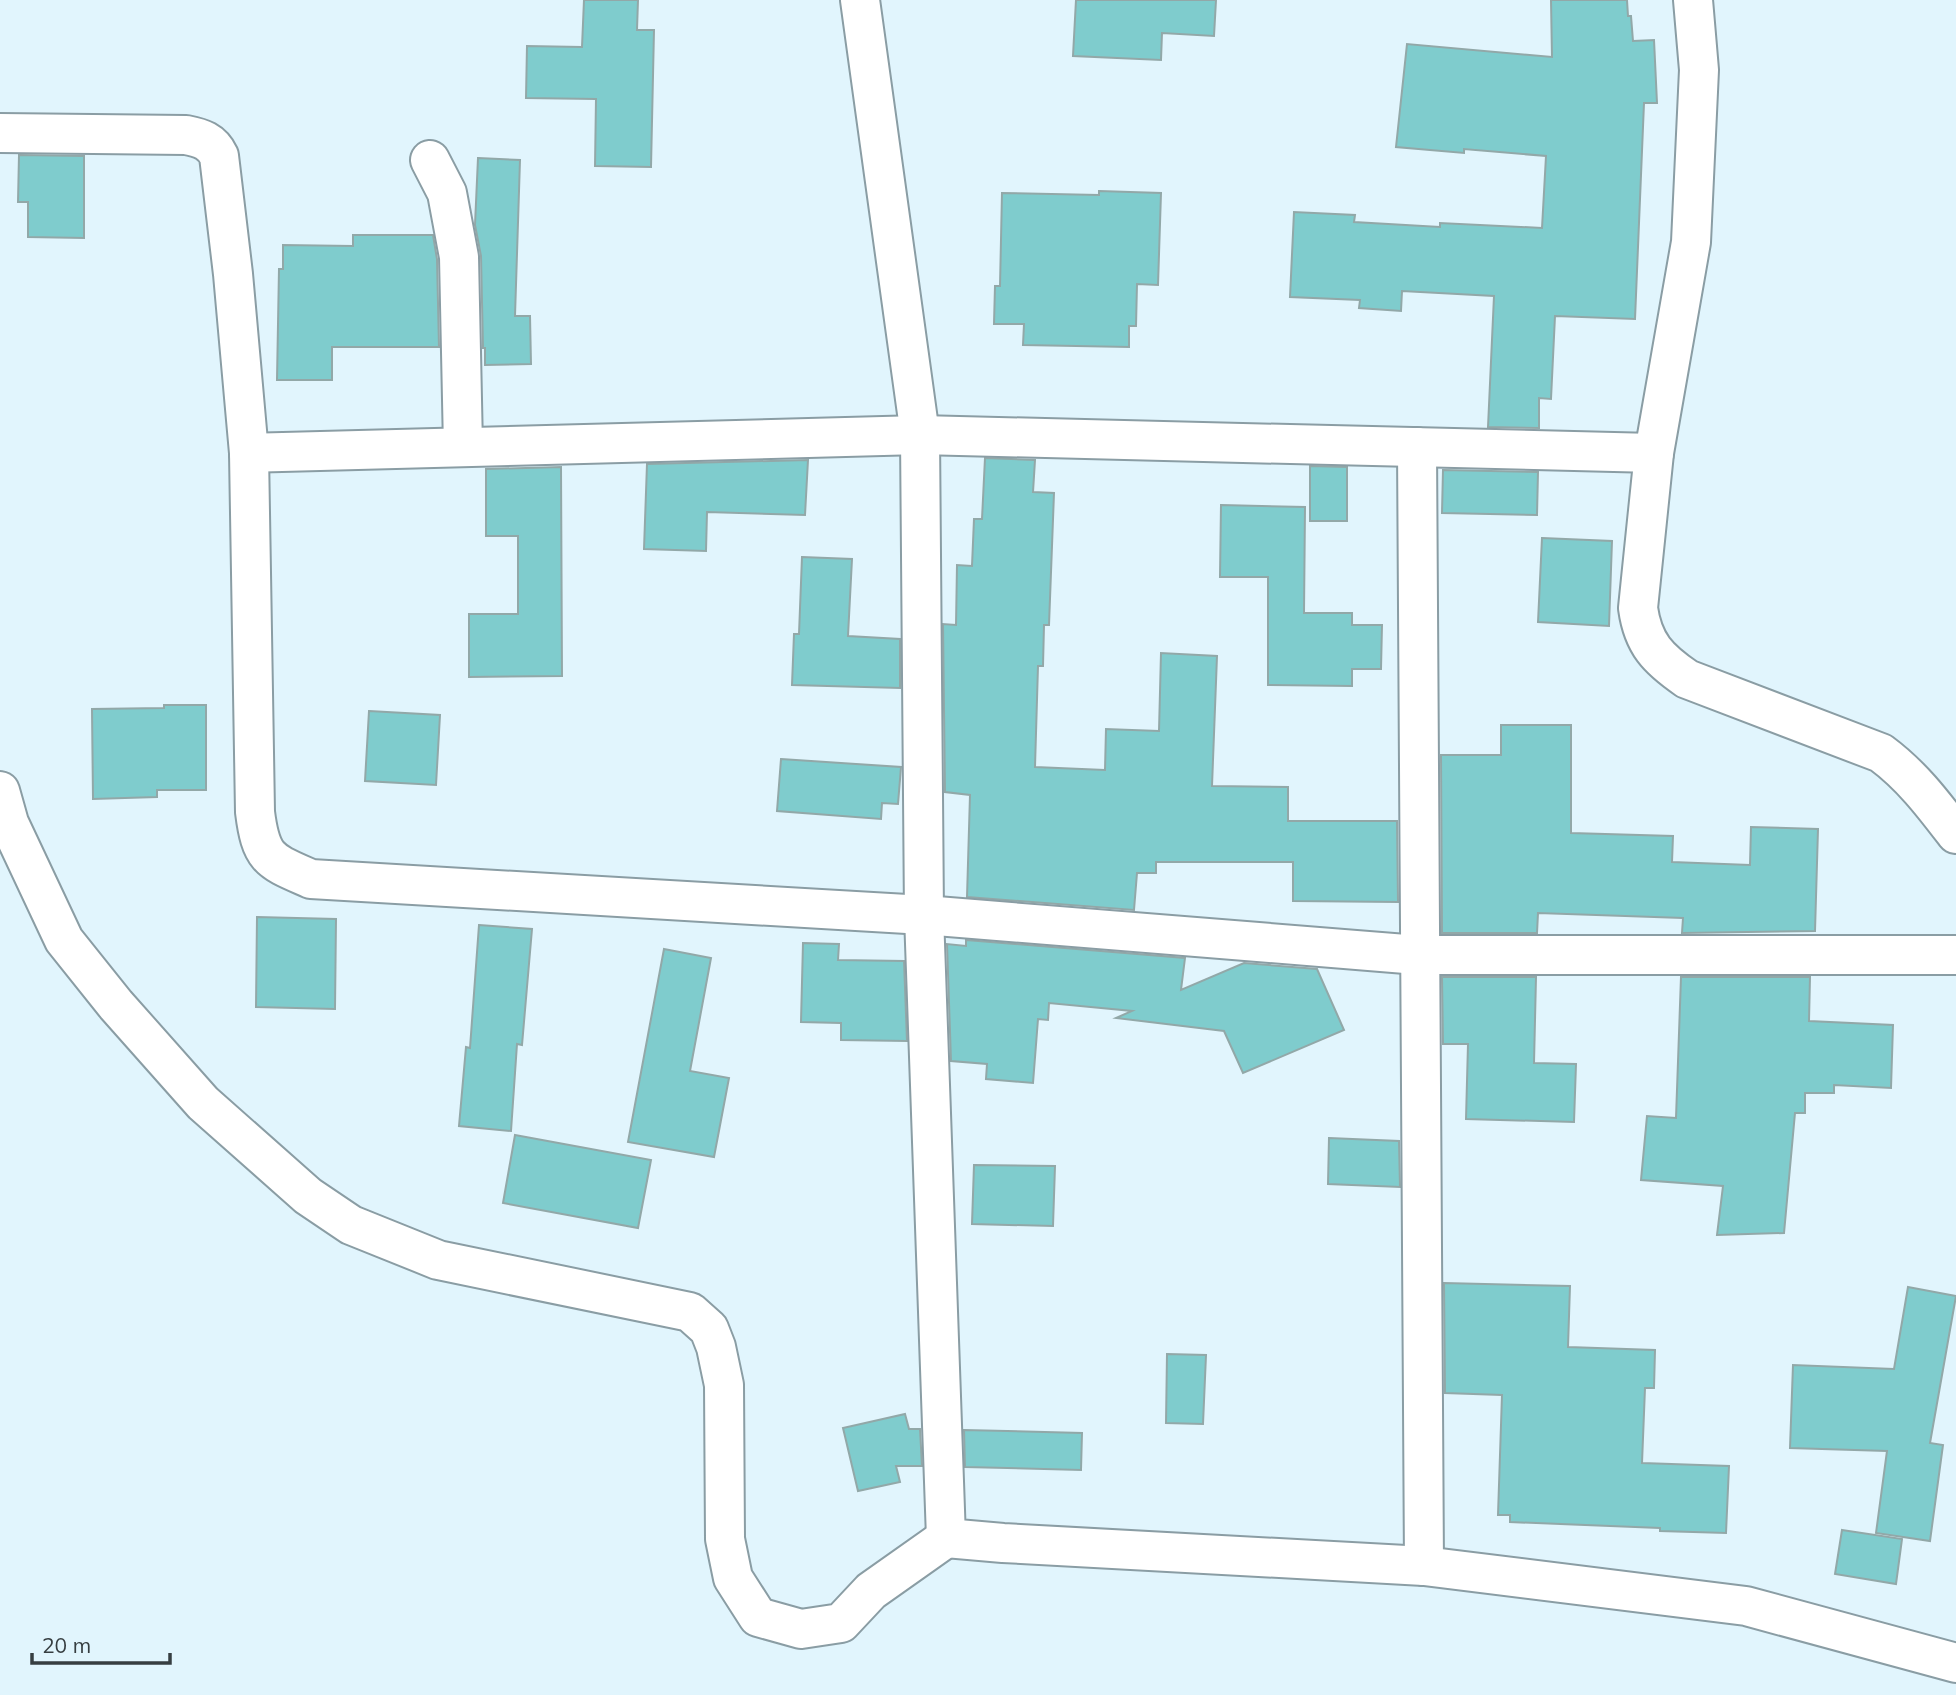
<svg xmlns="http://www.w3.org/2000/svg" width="1956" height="1695" viewBox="0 0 1956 1695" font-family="Mulish,sans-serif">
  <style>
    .building { fill: #7fcccd; stroke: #92a8a8; stroke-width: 2 }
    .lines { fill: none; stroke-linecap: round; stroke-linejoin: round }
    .minor-casing { stroke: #8a9da4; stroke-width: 42 }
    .minor { stroke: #fff; stroke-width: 38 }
  </style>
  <rect width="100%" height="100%" fill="#e1f5fd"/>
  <g class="building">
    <path d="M 584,0 L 638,0 L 637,30 L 654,30 L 651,167 L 595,166 L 596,99 L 526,98 L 527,46 L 582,47 Z"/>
    <path d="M 1076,0 L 1216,0 L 1214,36 L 1162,33 L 1161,60 L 1073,56 Z"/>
    <path d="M 1551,0 L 1627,0 L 1628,16 L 1631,16 L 1633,41 L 1654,40 L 1657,103 L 1644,103 L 1635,319 L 1555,316 L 1551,399 L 1539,398 L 1539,428 L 1488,427 L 1494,296 L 1402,291 L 1401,311 L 1359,308 L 1360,300 L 1290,297 L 1294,212 L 1355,215 L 1354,222 L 1440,227 L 1440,223 L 1542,228 L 1546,156 L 1464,149 L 1464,153 L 1396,147 L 1407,44 L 1552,57 Z"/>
    <path d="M 19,155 L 84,156 L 84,238 L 28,237 L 28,202 L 18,202 Z"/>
    <path d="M 478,158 L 520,160 L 515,316 L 530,316 L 531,364 L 485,365 L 485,348 L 483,348 L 481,256 L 475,225 Z"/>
    <path d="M 1099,191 L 1161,193 L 1158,285 L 1137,284 L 1136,326 L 1129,326 L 1129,347 L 1023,345 L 1024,324 L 994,324 L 995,286 L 1000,286 L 1002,193 L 1099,195 Z"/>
    <path d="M 353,235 L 433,235 L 437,259 L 439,347 L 332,347 L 332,380 L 277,380 L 279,269 L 283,269 L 283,245 L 353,246 Z"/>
    <path d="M 985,458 L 1035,460 L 1033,492 L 1054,493 L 1049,625 L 1044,625 L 1043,666 L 1038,666 L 1035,767 L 1105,770 L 1106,729 L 1159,731 L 1161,653 L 1217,656 L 1212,786 L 1288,787 L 1288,821 L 1397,821 L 1398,902 L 1293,901 L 1293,862 L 1156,862 L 1156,873 L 1137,873 L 1134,910 L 967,897 L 970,795 L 945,792 L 943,624 L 956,625 L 957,565 L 972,566 L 974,519 L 982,519 Z"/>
    <path d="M 808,460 L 805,515 L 707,512 L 706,551 L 644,549 L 647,464 Z"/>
    <path d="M 1310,466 L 1347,467 L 1347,521 L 1310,521 Z"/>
    <path d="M 561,467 L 562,676 L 469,677 L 469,614 L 518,614 L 518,536 L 486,536 L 486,469 Z"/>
    <path d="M 1443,470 L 1538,472 L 1537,515 L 1442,513 Z"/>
    <path d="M 1221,505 L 1305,507 L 1304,613 L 1352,613 L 1352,625 L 1382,625 L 1381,669 L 1352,669 L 1352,686 L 1268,685 L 1268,577 L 1220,577 Z"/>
    <path d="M 1542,538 L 1612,541 L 1609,626 L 1538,622 Z"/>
    <path d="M 802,557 L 852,559 L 848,636 L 900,639 L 900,688 L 792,685 L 794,634 L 799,634 Z"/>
    <path d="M 164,705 L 206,705 L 206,790 L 157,790 L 157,797 L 93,799 L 92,709 L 164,708 Z"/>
    <path d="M 369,711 L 440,715 L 436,785 L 365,781 Z"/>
    <path d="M 1501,725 L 1571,725 L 1571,833 L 1673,836 L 1672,862 L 1750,865 L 1751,827 L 1818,829 L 1815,931 L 1682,933 L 1683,918 L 1538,913 L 1537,933 L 1442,933 L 1441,755 L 1501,755 Z"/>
    <path d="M 781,759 L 901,767 L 898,804 L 882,803 L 881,819 L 777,811 Z"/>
    <path d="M 257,917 L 336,919 L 335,1009 L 256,1007 Z"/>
    <path d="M 479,925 L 532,929 L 522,1045 L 517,1044 L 511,1131 L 459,1126 L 466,1047 L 470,1048 Z"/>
    <path d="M 966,940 L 1185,958 L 1181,990 L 1244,963 L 1317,969 L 1344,1030 L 1243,1073 L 1224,1031 L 1116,1018 L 1132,1011 L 1049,1003 L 1048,1020 L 1038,1019 L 1033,1083 L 986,1079 L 987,1064 L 951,1061 L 947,944 L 966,946 Z"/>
    <path d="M 803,943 L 839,944 L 838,960 L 904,961 L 907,1041 L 841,1040 L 841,1023 L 801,1022 Z"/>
    <path d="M 664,949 L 711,958 L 690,1071 L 729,1078 L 714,1157 L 628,1142 Z"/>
    <path d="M 1442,977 L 1536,977 L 1534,1063 L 1576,1064 L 1574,1122 L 1466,1119 L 1468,1044 L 1443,1044 Z"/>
    <path d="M 1681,977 L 1810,977 L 1809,1021 L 1893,1025 L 1891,1088 L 1834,1085 L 1834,1093 L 1805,1093 L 1805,1113 L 1795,1113 L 1784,1233 L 1717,1235 L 1723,1186 L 1641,1180 L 1647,1116 L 1676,1118 Z"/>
    <path d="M 515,1135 L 651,1160 L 638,1228 L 503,1203 Z"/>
    <path d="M 1329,1138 L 1399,1141 L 1400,1187 L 1328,1184 Z"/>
    <path d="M 974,1165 L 1055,1166 L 1053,1226 L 972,1224 Z"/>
    <path d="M 1444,1283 L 1570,1286 L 1568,1347 L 1655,1350 L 1654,1388 L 1645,1388 L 1642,1463 L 1729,1466 L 1726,1533 L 1660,1531 L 1660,1528 L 1510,1522 L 1510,1515 L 1498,1515 L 1502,1395 L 1445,1393 Z"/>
    <path d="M 1908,1287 L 1956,1296 L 1930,1443 L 1943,1445 L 1930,1541 L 1876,1533 L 1887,1451 L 1790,1448 L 1793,1365 L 1894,1369 Z"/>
    <path d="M 1167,1354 L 1206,1355 L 1203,1424 L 1166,1423 Z"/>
    <path d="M 905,1414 L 909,1429 L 920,1429 L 922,1466 L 896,1466 L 900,1482 L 858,1491 L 843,1428 Z"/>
    <path d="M 964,1430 L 1082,1433 L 1081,1470 L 965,1467 Z"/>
    <path d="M 1842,1530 L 1902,1539 L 1896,1584 L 1835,1574 Z"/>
  </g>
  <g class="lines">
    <defs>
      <g id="minor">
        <path d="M 860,0 L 920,435 L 924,915 L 946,1538 L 1003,1543 L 1424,1566 L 1746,1606 L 1956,1663"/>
        <path d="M 1693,0 L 1699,70 L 1691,242 L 1654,453 L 1638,608 C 1643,644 1658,659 1687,679 L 1881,753 C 1912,776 1933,804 1956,834"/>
        <path d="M 0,133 L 186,135 C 201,138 212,141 219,156 L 233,274 L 249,453 L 255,812 C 261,860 270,861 311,879 L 924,915 L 1418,955 L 1956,955"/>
        <path d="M 430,160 L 447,193 L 459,257 L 463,447"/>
        <path d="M 1417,447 L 1424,1566"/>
        <path d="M 249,453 L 920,435 L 1654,453"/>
        <path d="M 0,791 L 9,823 L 64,940 L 116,1005 L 203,1103 L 308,1196 L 351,1225 L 438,1260 L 690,1312 L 709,1329 L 716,1347 L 724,1385 L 725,1539 L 733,1578 L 758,1617 L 801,1629 L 841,1623 L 871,1591 L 946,1538"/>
      </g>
    </defs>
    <use href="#minor" class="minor-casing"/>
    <use href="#minor" class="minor"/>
  </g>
  <path d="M32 1653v10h138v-10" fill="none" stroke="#363e41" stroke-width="3.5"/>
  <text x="42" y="1653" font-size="21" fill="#363e41" stroke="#e1f5fd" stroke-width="5" paint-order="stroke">20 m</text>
</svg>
